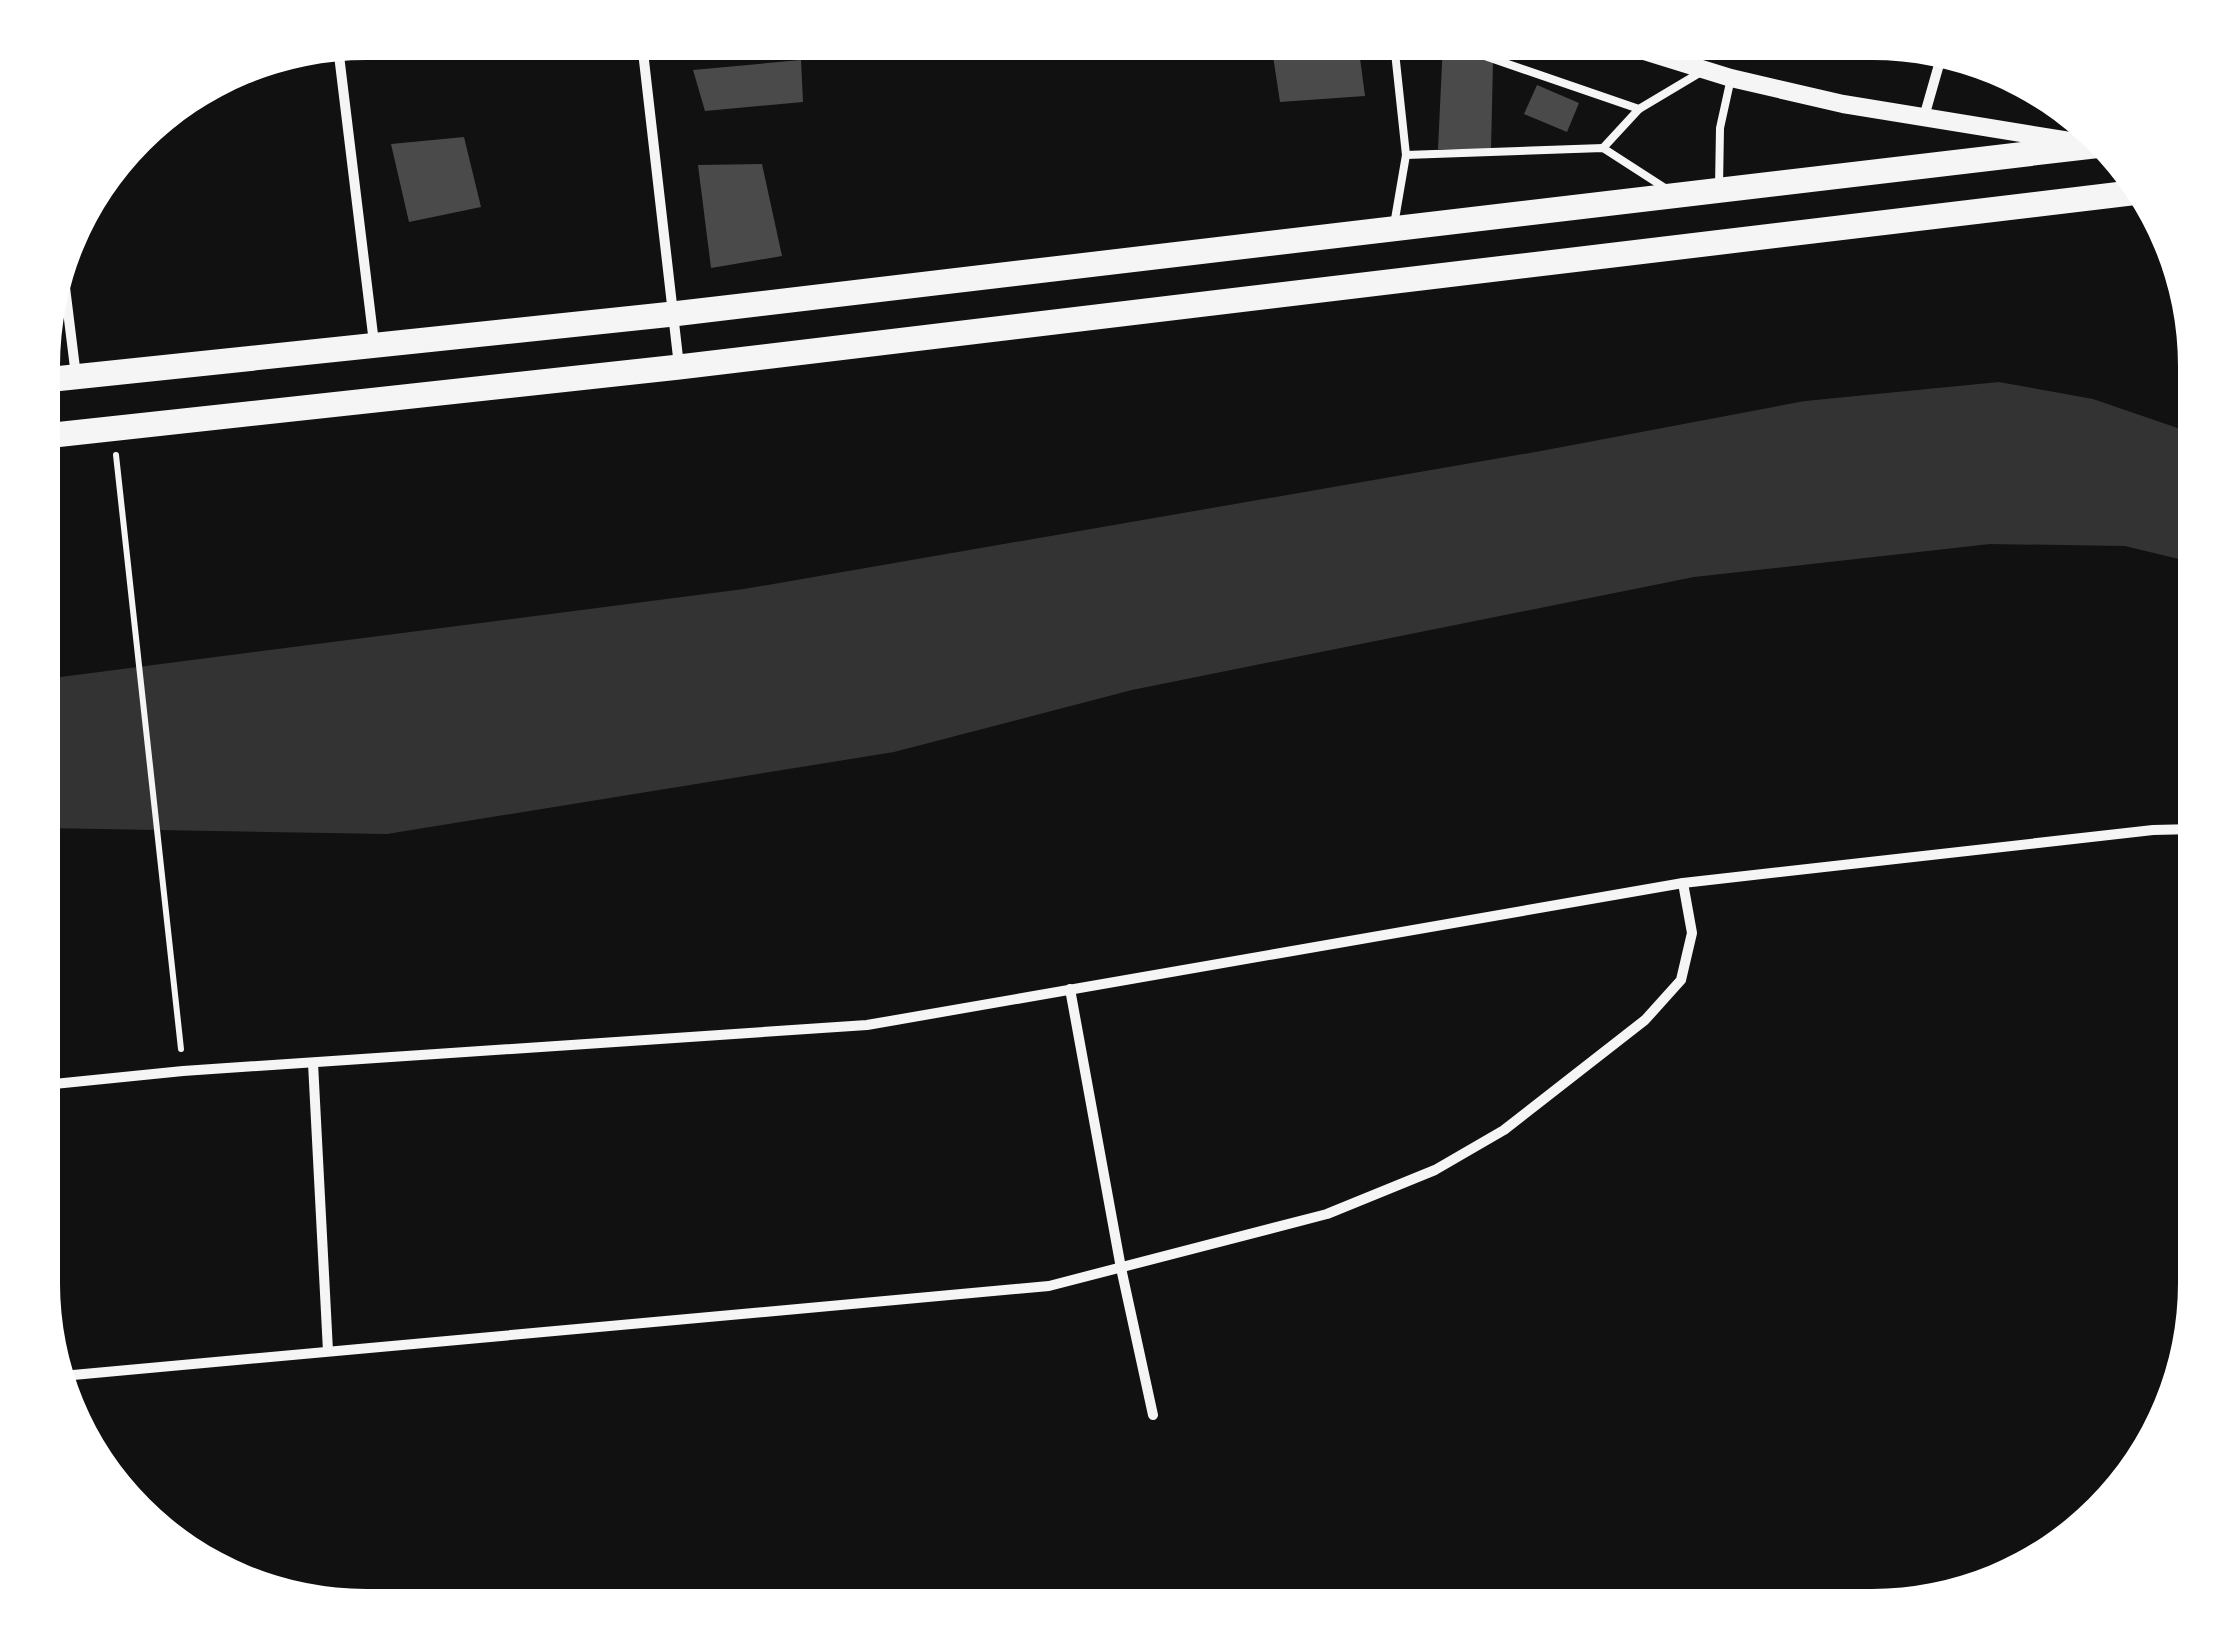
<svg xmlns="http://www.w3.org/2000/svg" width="2238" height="1649" viewBox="0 0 2238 1649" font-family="'Source Sans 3',sans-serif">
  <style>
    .water { fill: #333 }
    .building { fill: #4a4a4a }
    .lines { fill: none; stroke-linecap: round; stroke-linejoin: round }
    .path { stroke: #f5f5f5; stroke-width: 6 }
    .service { stroke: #f5f5f5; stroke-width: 8 }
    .minor { stroke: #f5f5f5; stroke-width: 10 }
    .tertiary { stroke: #f5f5f5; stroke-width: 18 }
    .primary { stroke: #f5f5f5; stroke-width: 25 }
  </style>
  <rect width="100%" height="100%" fill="#111"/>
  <path class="water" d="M 1999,382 L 2093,399 L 2195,434 L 2195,563 L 2125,546 L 1990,544 L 1694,577 L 1132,690 L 894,752 L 387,834 L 44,828 L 45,679 L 744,589 L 1541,451 L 1805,401 Z"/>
  <g class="building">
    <path d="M 1118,43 L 1155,43 L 1155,45 L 1119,50 Z"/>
    <path d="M 1271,43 L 1358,43 L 1365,96 L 1280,102 Z"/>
    <path d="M 1443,43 L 1493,61 L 1491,150 L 1438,149 Z"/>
    <path d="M 801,60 L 803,102 L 705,111 L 693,70 Z"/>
    <path d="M 1537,85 L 1579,103 L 1567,132 L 1524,114 Z"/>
    <path d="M 464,137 L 481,207 L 409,222 L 391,144 Z"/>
    <path d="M 762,164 L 782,256 L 711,268 L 698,165 Z"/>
  </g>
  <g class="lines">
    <path class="path" d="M 116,455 L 181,1049"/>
    <g class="service">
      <path d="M 1447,43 L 1639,109 L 1701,72"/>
      <path d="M 1603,148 L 1639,109"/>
      <path d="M 1406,155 L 1603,148 L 1665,188"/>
      <path d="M 1719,187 L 1720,128 L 1731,78"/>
      <path d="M 1394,225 L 1406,155 L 1394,43"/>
    </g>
    <g class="minor">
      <path d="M 642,43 L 679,366"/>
      <path d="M 338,47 L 374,343"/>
      <path d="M 1924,117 L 1942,54"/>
      <path d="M 63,271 L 76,376"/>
      <path d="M 1070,989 L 1121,1268 L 1153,1415"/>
      <path d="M 313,1063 L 328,1351"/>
      <path d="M 44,1085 L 183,1071 L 867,1025 L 1683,883 L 2153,830 L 2195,829"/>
      <path d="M 62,1376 L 1049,1286 L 1327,1214 L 1435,1170 L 1504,1130 L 1645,1020 L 1681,980 L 1692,933 L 1683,883"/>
    </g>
    <path class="tertiary" d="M 1618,43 L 1731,78 L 1843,104 L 2076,142"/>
    <g class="primary">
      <path d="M 45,380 L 673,314 L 2102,145"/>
      <path d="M 45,436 L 679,367 L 2139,192"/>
    </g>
  </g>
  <path d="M0 0H2238V1649H0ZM366 60H1872A306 306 0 0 1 2178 366V1283A306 306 0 0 1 1872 1589H366A306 306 0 0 1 60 1283V366A306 306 0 0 1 366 60Z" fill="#fff" fill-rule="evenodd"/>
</svg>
